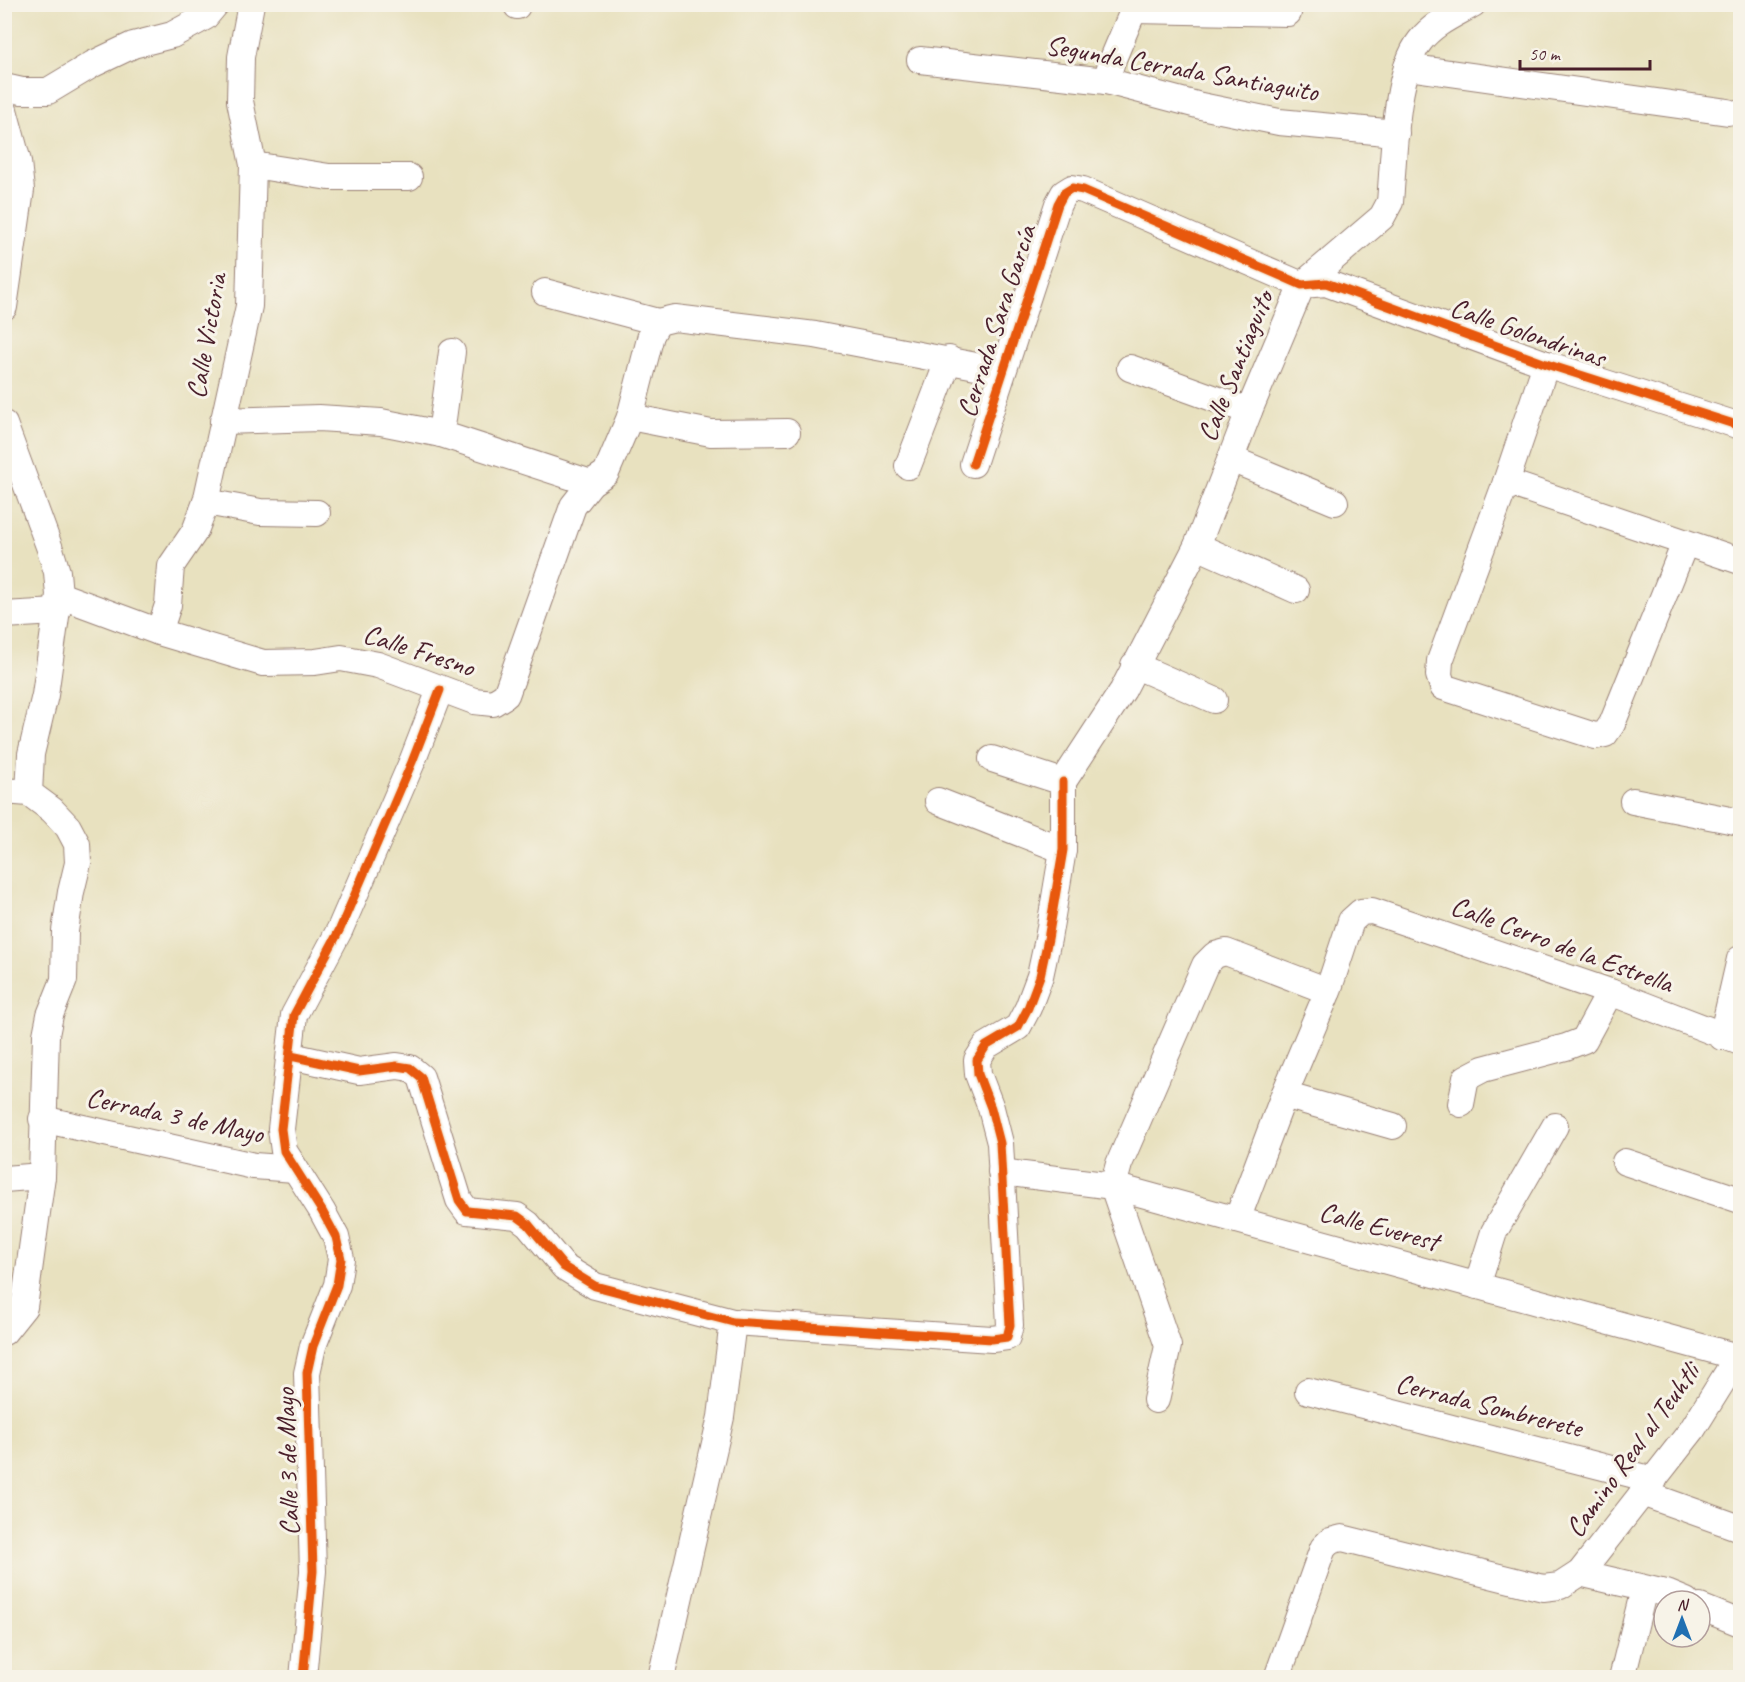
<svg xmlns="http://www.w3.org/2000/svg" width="1745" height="1682" viewBox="0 0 1745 1682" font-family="Caveat,sans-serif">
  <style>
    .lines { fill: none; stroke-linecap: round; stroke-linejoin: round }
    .minor-casing { stroke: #998075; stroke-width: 28 }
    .minor { stroke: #fff; stroke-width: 26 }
    .cycleway-casing { stroke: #f7f3e8; stroke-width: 13 }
    .cycleway { stroke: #e8590c; stroke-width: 9 }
    .labels { text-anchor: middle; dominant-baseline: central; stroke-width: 6; stroke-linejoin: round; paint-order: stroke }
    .street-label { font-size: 28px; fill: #4a1f2b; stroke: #f7f3e8 }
  </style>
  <rect width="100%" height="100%" fill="#f7f3e8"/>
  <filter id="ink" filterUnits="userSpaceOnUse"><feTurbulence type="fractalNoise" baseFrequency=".0167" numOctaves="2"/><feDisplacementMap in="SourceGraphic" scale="12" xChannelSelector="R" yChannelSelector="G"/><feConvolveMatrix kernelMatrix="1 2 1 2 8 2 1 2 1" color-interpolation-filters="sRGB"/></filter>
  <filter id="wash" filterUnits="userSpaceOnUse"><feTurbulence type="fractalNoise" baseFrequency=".008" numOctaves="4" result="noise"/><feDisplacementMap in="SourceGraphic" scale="24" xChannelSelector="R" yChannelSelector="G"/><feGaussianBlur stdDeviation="1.35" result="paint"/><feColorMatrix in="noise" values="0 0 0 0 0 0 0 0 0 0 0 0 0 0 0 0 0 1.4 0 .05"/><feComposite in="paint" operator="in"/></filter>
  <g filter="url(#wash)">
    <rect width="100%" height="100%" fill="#e8e1bf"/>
  </g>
  <g filter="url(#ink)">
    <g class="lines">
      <defs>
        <g id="minor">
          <path d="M 517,4 L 517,6"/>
          <path d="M 1133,10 L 1288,13"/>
          <path d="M 920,60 L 1106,81 L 1201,106 L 1279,122 L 1396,133"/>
          <path d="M 1407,67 L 1728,112"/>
          <path d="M 1106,81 L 1112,61 L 1136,4"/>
          <path d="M 4,87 L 22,91 L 48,91 L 93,64 L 133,45 L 172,35 L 205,17 L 216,4"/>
          <path d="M 4,110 L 18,162 L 21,190 L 4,307"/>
          <path d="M 253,165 L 329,177 L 409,177"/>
          <path d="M 545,292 L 658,322 L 675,318 L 815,335 L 1002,371"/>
          <path d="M 1546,364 L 1506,482 L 1440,661 L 1439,675 L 1443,687 L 1595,736 L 1605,734 L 1612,724 L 1685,543"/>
          <path d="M 1130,368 L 1249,411"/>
          <path d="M 630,417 L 711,433 L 787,432"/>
          <path d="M 223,421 L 319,418 L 381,422 L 441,434 L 591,483"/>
          <path d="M 4,424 L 50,549 L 57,572 L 59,595 L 45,695 L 31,754 L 29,793 L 52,810 L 68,827 L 77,844 L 78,863 L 71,892 L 65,931 L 64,980 L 50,1015 L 46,1035 L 42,1176 L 24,1307 L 4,1332"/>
          <path d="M 441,434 L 452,352"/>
          <path d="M 1231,459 L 1335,502"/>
          <path d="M 973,464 L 1058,204 L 1064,193 L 1072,188 L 1083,190 L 1302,285 L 1326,283 L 1546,364 L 1740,426"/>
          <path d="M 908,466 L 949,359"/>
          <path d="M 1506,482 L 1740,561"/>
          <path d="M 206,502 L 260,512 L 317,513"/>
          <path d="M 1197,546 L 1296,590"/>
          <path d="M 59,595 L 159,632 L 263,663 L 315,662 L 341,658 L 378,665 L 474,701 L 493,703 L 506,695 L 573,506 L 591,483 L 606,473 L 630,417 L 651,335 L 658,322"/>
          <path d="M 4,615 L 57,612"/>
          <path d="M 159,632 L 168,605 L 171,566 L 195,531 L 206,502 L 249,306 L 253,165 L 240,101 L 241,57 L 251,4"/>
          <path d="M 1134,665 L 1214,700"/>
          <path d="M 992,759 L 1063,782"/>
          <path d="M 1063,782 L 1123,690 L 1197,546 L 1249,411 L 1302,285 L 1382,217 L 1390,202 C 1394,160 1394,74 1420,41 C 1434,23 1454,15 1473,4"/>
          <path d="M 4,791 L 29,793"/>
          <path d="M 938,801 L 1063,850"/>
          <path d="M 1633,801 L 1740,822"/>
          <path d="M 1722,1037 L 1740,959"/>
          <path d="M 291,1056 L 359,1071 L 397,1066 L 410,1068 L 421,1077 L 459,1200 L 467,1211 L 517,1216 L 528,1224 L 564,1267 L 595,1286 L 733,1322 L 992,1339 L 1007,1337 L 1010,1325 L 1000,1143 L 991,1108 L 978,1074 L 977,1060 L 986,1046 L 1018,1027 L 1028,1008 L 1040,976 L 1048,939 L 1063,850 L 1063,782"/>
          <path d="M 1284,1095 L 1393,1126"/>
          <path d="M 1461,1104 L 1466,1078 L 1483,1069 L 1566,1047 L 1584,1040 L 1610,992"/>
          <path d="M 42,1119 L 254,1166 L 295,1169"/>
          <path d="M 1625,1162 L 1740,1200"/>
          <path d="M 1001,1172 L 1113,1186 L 1738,1357"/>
          <path d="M 4,1179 L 42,1176"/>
          <path d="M 1237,1220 L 1284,1095 L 1328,991 L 1351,921 L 1361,912 L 1372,911 L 1610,992 L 1740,1042"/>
          <path d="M 1477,1286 L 1494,1232 L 1555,1126"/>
          <path d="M 1308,1391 L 1654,1480"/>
          <path d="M 1156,1400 L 1168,1346 L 1113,1186 L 1119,1164 L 1205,965 L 1215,955 L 1226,952 L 1328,991"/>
          <path d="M 1642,1493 L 1740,1528"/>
          <path d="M 1580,1573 L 1669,1594 L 1686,1601"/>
          <path d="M 1700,1607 L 1740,1623"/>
          <path d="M 303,1678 L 313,1571 L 307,1373 L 313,1346 L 337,1285 L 341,1259 L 336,1237 L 322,1211 L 284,1151 L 281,1129 L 294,1015 L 340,929 L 412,762 L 440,690"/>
          <path d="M 661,1678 L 721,1417 L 733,1322"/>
          <path d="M 1277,1678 L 1323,1548 L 1330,1541 L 1342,1538 L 1543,1588 L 1560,1586 L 1580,1573 L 1692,1430 L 1740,1353"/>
          <path d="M 1622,1678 L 1644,1589"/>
        </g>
      </defs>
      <use href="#minor" class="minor-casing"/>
      <use href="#minor" class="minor"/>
      <defs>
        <g id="cycleway">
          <path d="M 973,464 L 1058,204 L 1064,193 L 1072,188 L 1083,190 L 1302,285 L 1326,283 L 1546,364 L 1740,426"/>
          <path d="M 291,1056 L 359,1071 L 397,1066 L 410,1068 L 421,1077 L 459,1200 L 467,1211 L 517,1216 L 528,1224 L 564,1267 L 595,1286 L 733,1322 L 992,1339 L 1007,1337 L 1010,1325 L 1000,1143 L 991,1108 L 978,1074 L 977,1060 L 986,1046 L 1018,1027 L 1028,1008 L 1040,976 L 1048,939 L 1063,850 L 1063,782"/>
          <path d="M 303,1678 L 313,1571 L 307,1373 L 313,1346 L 337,1285 L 341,1259 L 336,1237 L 322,1211 L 284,1151 L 281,1129 L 294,1015 L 340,929 L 412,762 L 440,690"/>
        </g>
      </defs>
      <use href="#cycleway" class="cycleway-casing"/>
      <use href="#cycleway" class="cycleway"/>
    </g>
  </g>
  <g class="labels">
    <g class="street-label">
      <text transform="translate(1182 68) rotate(10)">Segunda Cerrada Santiaguito</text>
      <text transform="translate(996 321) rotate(-72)">Cerrada Sara García</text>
      <text transform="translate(1528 332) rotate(19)">Calle Golondrinas</text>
      <text transform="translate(206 336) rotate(-80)">Calle Victoria</text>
      <text transform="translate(1235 366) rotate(-68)">Calle Santiaguito</text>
      <text transform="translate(419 650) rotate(18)">Calle Fresno</text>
      <text transform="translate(1562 944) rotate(20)">Calle Cerro de la Estrella</text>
      <text transform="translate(175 1115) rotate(12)">Cerrada 3 de Mayo</text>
      <text transform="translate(1379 1226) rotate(15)">Calle Everest</text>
      <text transform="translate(1489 1405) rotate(14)">Cerrada Sombrerete</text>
      <text transform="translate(1632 1450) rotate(-54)">Camino Real al Teuhtli</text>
      <text transform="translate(287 1462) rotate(-92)">Calle 3 de Mayo</text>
    </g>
  </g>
  <rect width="1745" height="1682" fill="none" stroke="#f7f3e8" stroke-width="24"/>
  <g transform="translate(1682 1619)"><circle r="28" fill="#f7f3e8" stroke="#b29e9c" stroke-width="1.5"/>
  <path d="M0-4.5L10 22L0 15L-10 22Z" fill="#1f6fb2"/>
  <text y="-9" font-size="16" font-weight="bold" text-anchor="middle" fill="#4a1f2b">N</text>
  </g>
  <path d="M1520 60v9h130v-9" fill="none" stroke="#4a1f2b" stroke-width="3"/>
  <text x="1529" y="60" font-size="18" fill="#4a1f2b" stroke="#f7f3e8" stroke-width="4.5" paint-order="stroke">50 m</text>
</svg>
